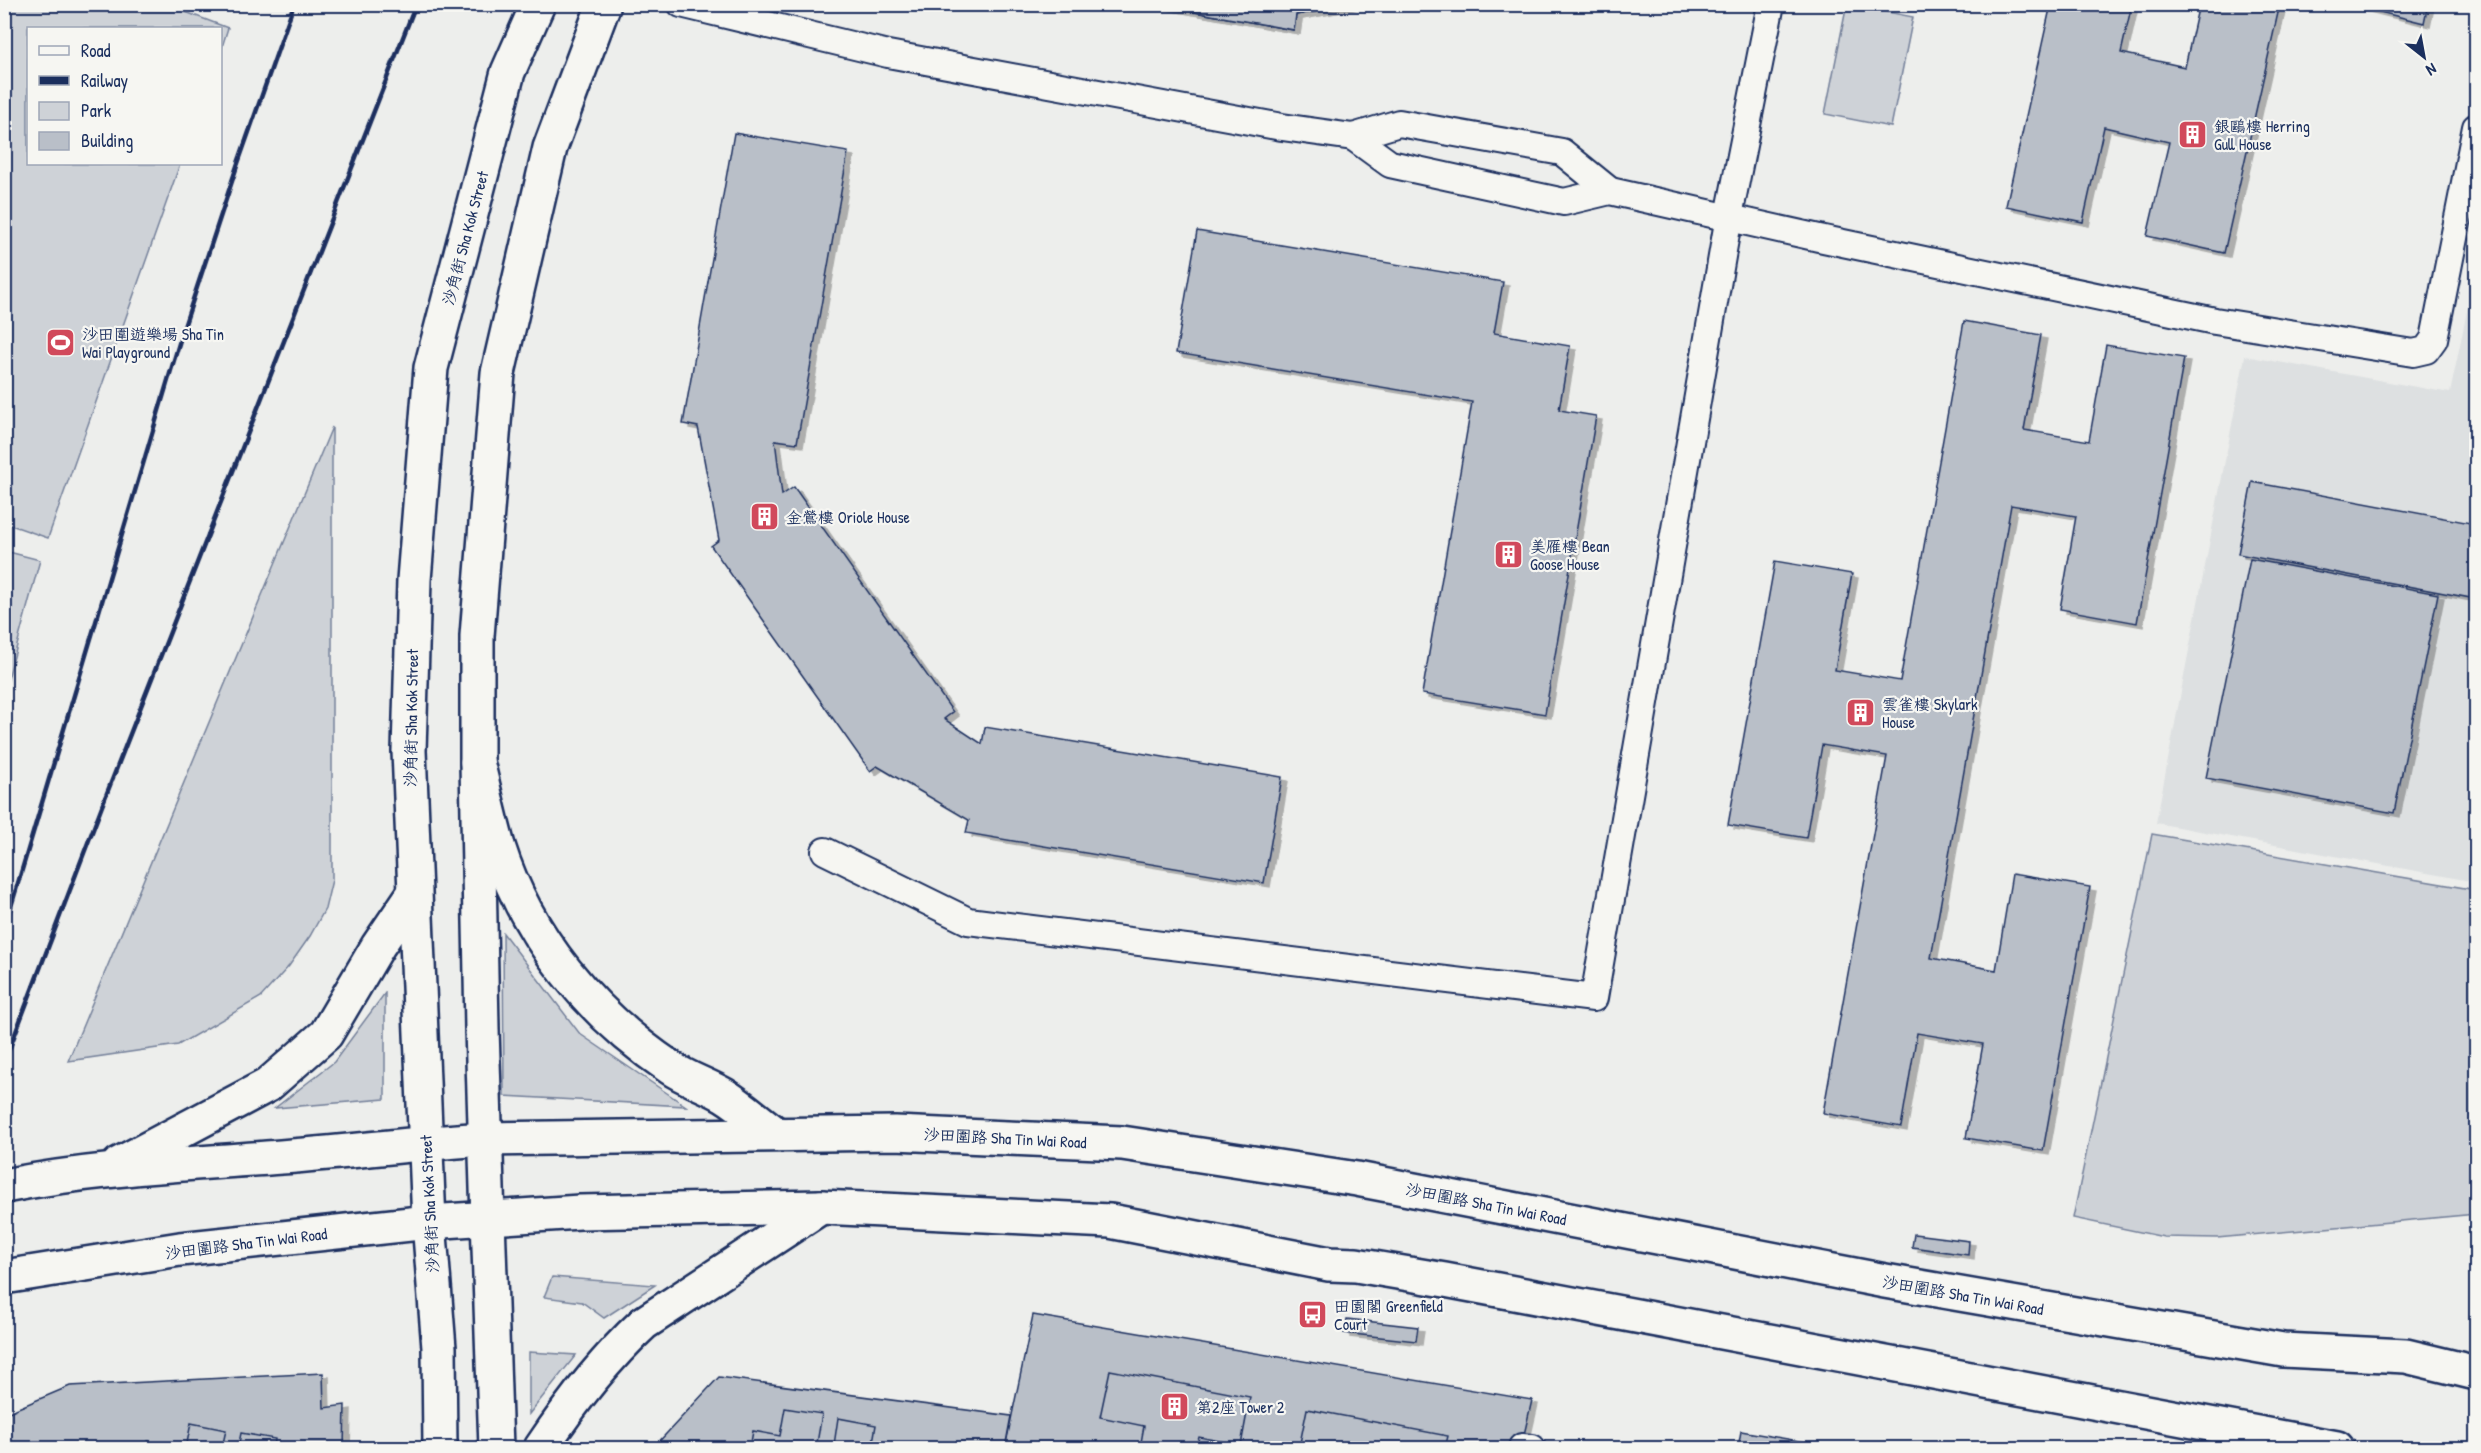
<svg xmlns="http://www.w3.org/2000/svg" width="2481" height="1453" viewBox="0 0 2481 1453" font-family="'Patrick Hand','LXGW WenKai TC',sans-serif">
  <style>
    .built { fill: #dde0e1 }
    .green { fill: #ced2d7; stroke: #74809a; stroke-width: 1.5 }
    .building { fill: #b9bfc8; stroke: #1b2f5e; stroke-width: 1.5; filter: url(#shadow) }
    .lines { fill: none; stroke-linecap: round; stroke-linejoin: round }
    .service-casing { stroke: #1b2f5e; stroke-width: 30 }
    .tertiary-casing { stroke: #1b2f5e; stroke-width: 38 }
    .secondary-casing { stroke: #1b2f5e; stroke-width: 38 }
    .primary-casing { stroke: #1b2f5e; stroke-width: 38 }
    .service { stroke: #f6f6f2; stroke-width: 26 }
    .tertiary { stroke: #f6f6f2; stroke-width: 33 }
    .secondary { stroke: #f6f6f2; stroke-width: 33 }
    .primary { stroke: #f6f6f2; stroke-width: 33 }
    .rail { stroke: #1b2f5e; stroke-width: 4.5 }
    .labels { text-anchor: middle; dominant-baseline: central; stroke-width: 4.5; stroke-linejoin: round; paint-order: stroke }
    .poi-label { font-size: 16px; fill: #1b2f5e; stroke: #f6f6f2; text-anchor: start }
    .street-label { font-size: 16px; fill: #1b2f5e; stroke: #f6f6f2 }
  </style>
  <defs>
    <filter id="shadow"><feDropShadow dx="6" dy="4" stdDeviation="0" flood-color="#0004"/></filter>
  </defs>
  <rect width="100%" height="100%" fill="#edeeec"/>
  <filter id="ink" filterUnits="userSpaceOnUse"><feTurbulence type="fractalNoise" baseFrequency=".0167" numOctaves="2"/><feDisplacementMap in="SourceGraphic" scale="12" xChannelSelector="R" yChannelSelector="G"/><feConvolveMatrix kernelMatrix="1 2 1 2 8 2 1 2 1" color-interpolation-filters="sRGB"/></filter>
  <g filter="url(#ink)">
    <path class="built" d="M 2476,268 L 2476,882 L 2156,823 L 2245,356 L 2450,393 Z"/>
    <g class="green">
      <path d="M 5,4 L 167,5 L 228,28 L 221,50 L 220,28 L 28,28 L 28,164 L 180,164 L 48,538 L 5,523 Z"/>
      <path d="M 1847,4 L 1913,17 L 1891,127 L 1825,114 Z"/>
      <path d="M 332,427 L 332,880 L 325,909 L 310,936 L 289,966 L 261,997 L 178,1045 L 68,1061 Z"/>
      <path d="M 5,551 L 40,560 L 5,690 L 4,551 Z"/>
      <path d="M 2152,834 L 2476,890 L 2476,1214 L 2217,1238 L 2164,1237 L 2073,1218 Z"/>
      <path d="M 503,933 L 580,1034 L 686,1106 L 504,1096 Z"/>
      <path d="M 385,993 L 385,1099 L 275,1108 L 334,1062 Z"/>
      <path d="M 552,1277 L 655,1285 L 604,1318 L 582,1302 L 544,1297 Z"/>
      <path d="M 529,1352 L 576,1355 L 529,1414 Z"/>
    </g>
    <g class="building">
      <path d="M 1150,4 L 1357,4 L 1296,15 L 1294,30 Z"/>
      <path d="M 1150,4 L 1357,4 L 1296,15 L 1294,30 Z"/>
      <path d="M 2051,4 L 2132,4 L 2121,53 L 2185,67 L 2199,4 L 2280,4 L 2224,253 L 2147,236 L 2169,142 L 2104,127 L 2083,222 L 2006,206 Z"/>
      <path d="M 2348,4 L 2428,4 L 2424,23 Z"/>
      <path d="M 734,133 L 848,152 L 797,443 L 775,440 L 782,495 L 794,487 L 953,712 L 944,719 L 982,744 L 985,727 L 1282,777 L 1264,883 L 966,833 L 969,820 L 877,766 L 870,771 L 711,546 L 719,540 L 698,427 L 683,424 Z"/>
      <path d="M 1197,231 L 1503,282 L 1494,333 L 1570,346 L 1559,410 L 1596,416 L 1545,714 L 1422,694 L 1472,402 L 1176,353 Z"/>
      <path d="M 1964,321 L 2041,335 L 2024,430 L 2089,441 L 2106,345 L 2184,358 L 2137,623 L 2060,609 L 2076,516 L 2011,505 L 1931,958 L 1996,970 L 2012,874 L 2090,887 L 2043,1151 L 1966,1138 L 1983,1044 L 1917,1033 L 1901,1127 L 1823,1113 L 1887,756 L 1822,745 L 1806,838 L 1728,825 L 1775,561 L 1852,574 L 1835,670 L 1900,681 Z"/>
      <path d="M 2252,482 L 2476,524 L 2476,599 L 2238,554 Z"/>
      <path d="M 2250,559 L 2438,594 L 2394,813 L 2206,778 Z"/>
      <path d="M 1914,1234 L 1969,1241 L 1968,1255 L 1912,1247 Z"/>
      <path d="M 1033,1315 L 1532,1400 L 1521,1448 L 1005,1448 Z"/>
      <path d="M 1347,1319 L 1418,1327 L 1416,1341 L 1344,1333 Z"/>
      <path d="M 1110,1370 L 1250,1397 L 1241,1445 L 1199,1437 L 1196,1448 L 1140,1448 L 1144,1426 L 1100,1417 Z"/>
      <path d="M 323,1373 L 324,1408 L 345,1405 L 344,1448 L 4,1448 L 4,1414 L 70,1386 Z"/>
      <path d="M 719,1377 L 1011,1416 L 1005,1448 L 653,1448 Z"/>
      <path d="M 785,1408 L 822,1414 L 817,1443 L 834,1445 L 838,1418 L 876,1425 L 872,1448 L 750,1448 L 753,1431 L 780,1436 Z"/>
      <path d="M 1307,1409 L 1448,1436 L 1445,1448 L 1299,1448 Z"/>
      <path d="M 191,1423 L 226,1430 L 222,1448 L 186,1448 Z"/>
      <path d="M 1741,1431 L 1840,1448 L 1738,1448 Z"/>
      <path d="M 241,1433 L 275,1439 L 274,1448 L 238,1448 Z"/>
      <path d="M 148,1441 L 186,1448 L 146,1448 Z"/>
    </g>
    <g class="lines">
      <defs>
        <g id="service">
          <path d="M 681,4 L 888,54 L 1282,127 L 1353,137 L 1399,123 L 1562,152 L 1610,191"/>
          <path d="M 1353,137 L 1390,164 L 1564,202 L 1610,191 L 1819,238 L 2215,321 L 2413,353 L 2426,350 L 2434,339 L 2476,127"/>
          <path d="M 825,851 L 968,921 L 1594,998 L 1729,216 L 1771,4"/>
          <path d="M 1522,1447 L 1532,1448"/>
        </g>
        <g id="tertiary">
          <path d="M 488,1219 L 496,1448"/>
          <path d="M 429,1222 L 439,1348 L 440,1448"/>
        </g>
        <g id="secondary">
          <path d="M 488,1219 L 482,1029 L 477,762 L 477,636 L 498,373 L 550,148 L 604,4"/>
          <path d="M 429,1222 L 409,751 L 414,580 L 431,368 L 508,72 L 538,4"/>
        </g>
        <g id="primary">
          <path d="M 477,762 C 484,789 490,818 498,846 C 527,938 592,1015 671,1068 C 687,1079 707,1085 724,1095 C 742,1106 758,1121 775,1133"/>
          <path d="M 119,1164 L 268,1085 L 326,1034 L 378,946 L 414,893"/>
          <path d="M 4,1186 C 95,1168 189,1164 281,1157 C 349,1152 417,1143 485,1139 L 895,1133 L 1122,1143 L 1357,1179 L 1885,1281 L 2283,1350 L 2406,1356 L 2476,1373"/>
          <path d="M 4,1277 L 180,1249 L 429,1222 L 580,1212 L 821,1207 L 1110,1221 L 1329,1264 L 1356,1265 L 1445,1280 L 2337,1448"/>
          <path d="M 541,1448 C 571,1403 604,1360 644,1323 L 821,1207"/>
        </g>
      </defs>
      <use href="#service" class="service-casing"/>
      <use href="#tertiary" class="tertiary-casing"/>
      <use href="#secondary" class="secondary-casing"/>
      <use href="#primary" class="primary-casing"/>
      <use href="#service" class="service"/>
      <use href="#tertiary" class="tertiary"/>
      <use href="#secondary" class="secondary"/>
      <use href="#primary" class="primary"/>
      <g class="rail">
        <path d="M 4,930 L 183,330 L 237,166 L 294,4"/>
        <path d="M 4,1063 L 105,798 L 416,4"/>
      </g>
    </g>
  </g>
  <defs>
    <symbol id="building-square" viewBox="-11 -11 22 22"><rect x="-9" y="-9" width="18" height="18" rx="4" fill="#d1495b" stroke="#f6f6f2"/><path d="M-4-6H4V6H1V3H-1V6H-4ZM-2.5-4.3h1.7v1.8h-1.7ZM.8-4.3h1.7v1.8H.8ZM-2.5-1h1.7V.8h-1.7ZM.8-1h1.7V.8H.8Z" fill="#fff"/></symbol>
    <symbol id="stadium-square" viewBox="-11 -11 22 22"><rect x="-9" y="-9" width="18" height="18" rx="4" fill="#d1495b" stroke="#f6f6f2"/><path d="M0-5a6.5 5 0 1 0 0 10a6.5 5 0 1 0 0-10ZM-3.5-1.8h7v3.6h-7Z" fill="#fff"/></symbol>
    <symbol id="bus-square" viewBox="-11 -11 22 22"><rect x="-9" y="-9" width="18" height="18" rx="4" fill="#d1495b" stroke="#f6f6f2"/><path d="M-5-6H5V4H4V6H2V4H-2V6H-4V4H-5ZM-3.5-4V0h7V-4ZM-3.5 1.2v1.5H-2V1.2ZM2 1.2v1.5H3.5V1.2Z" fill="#fff"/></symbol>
  </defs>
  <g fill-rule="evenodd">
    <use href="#building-square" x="2176" y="118" width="33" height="33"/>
    <use href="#stadium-square" x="44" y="326" width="33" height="33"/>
    <use href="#building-square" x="748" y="500" width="33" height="33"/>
    <use href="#building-square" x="1492" y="538" width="33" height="33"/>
    <use href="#building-square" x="1844" y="696" width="33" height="33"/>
    <use href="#bus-square" x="1296" y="1298" width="33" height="33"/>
    <use href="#building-square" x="1158" y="1390" width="33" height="33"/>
  </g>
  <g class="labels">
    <g class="poi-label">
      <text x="2214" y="126">銀鷗樓 Herring<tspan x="2214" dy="18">Gull House</tspan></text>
      <text x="82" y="334">沙田圍遊樂場 Sha Tin<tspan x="82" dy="18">Wai Playground</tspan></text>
      <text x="786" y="517">金鶯樓 Oriole House</text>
      <text x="1530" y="546">美雁樓 Bean<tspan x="1530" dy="18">Goose House</tspan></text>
      <text x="1882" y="704">雲雀樓 Skylark<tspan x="1882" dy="18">House</tspan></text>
      <text x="1334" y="1306">田園閣 Greenfield<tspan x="1334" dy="18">Court</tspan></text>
      <text x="1196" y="1407">第2座 Tower 2</text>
    </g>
    <g class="street-label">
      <text transform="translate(465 238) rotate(-75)">沙角街 Sha Kok Street</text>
      <text transform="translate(411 718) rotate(-89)">沙角街 Sha Kok Street</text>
      <text transform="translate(1005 1138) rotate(3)">沙田圍路 Sha Tin Wai Road</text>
      <text transform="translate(429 1204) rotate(-93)">沙角街 Sha Kok Street</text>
      <text transform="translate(1486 1204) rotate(11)">沙田圍路 Sha Tin Wai Road</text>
      <text transform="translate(246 1243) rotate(-7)">沙田圍路 Sha Tin Wai Road</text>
      <text transform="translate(1963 1295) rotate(10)">沙田圍路 Sha Tin Wai Road</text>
    </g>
  </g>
  <rect width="2481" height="1453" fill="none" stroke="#f6f6f2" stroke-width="24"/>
  <rect x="12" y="12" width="2457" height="1429" fill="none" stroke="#1b2f5e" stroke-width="2" filter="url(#ink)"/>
  <rect x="27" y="27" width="195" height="138" fill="#f6f6f2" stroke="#9ea6b7" stroke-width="1.5"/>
  <rect x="39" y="46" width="30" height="9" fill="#f6f6f2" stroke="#9ea6b7" stroke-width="1.5"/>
  <text x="81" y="57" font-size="18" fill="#1b2f5e">Road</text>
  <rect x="39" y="76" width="30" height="9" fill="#1b2f5e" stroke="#9ea6b7" stroke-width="1.5"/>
  <text x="81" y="87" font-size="18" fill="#1b2f5e">Railway</text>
  <rect x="39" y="102" width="30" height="18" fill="#ced2d7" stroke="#9ea6b7" stroke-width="1.5"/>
  <text x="81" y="117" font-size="18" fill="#1b2f5e">Park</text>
  <rect x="39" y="132" width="30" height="18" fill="#b9bfc8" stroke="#9ea6b7" stroke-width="1.5"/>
  <text x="81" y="147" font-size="18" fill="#1b2f5e">Building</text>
  <g transform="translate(2424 57) rotate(149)" stroke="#f6f6f2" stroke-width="4.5" paint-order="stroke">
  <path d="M0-4.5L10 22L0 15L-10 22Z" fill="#1b2f5e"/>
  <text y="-9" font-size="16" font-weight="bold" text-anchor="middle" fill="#1b2f5e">N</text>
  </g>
</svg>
